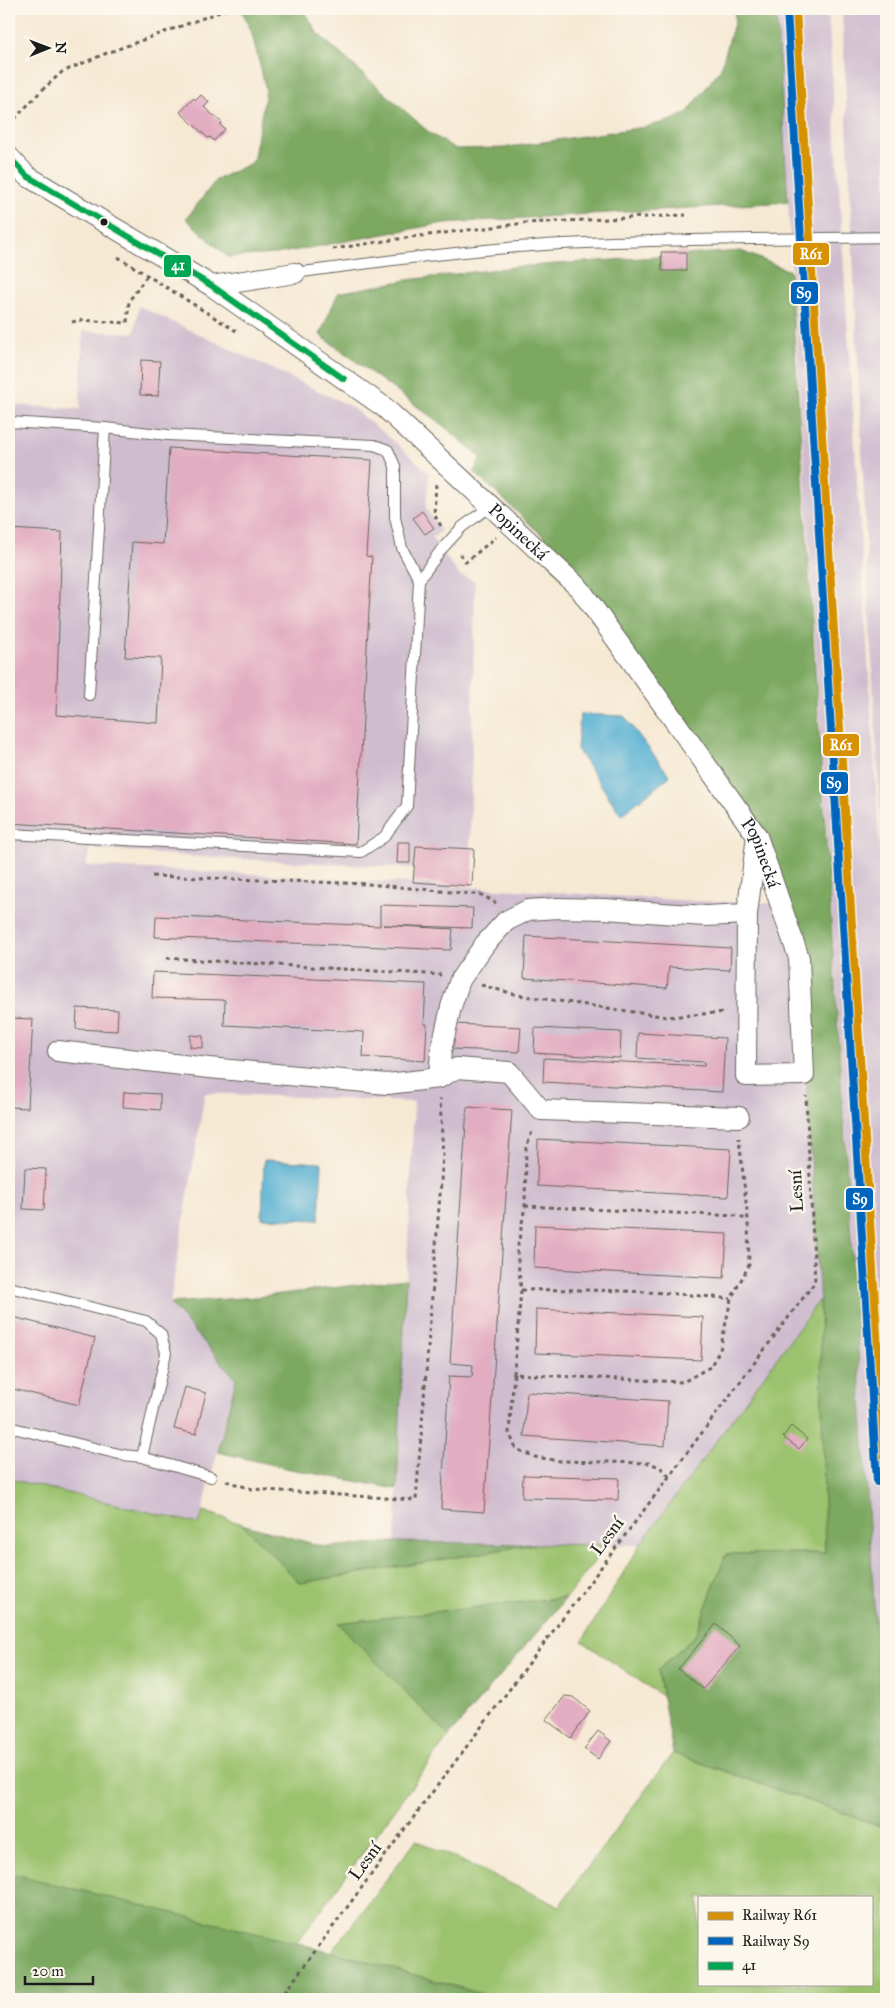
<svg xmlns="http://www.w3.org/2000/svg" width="895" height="2008" viewBox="0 0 895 2008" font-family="'IM FELL Great Primer',serif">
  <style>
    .industrial { fill: #cfbdcf }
    .green { fill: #9bc26e; stroke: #5c6f45; fill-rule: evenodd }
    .forest { fill: #7ca861; stroke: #4c623e }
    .water { fill: #52afd1; stroke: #376676 }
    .building { fill: #e2acc1 }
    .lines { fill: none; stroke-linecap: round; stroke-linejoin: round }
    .service-casing { stroke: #68645c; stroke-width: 12 }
    .minor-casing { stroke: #68645c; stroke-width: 22 }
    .path { stroke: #68645c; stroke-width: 3; stroke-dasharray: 4 4; stroke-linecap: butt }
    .service { stroke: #fff; stroke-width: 10 }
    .minor { stroke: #fff; stroke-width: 20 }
    .bus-1-casing { stroke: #fbf7ec; stroke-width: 10 }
    .bus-1 { stroke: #00a651; stroke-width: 6 }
    .rail-1-casing { stroke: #fbf7ec; stroke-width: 11 }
    .rail-2-casing { stroke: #fbf7ec; stroke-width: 11 }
    .rail-1 { stroke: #d69104; stroke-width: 8 }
    .rail-2 { stroke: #0065bd; stroke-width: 8 }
    .bus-dot { fill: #1c1c1c; stroke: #fbf7ec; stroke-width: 2 }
    .labels { text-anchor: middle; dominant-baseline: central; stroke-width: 5; stroke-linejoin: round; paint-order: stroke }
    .street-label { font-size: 18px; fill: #1c1c1c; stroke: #fbf7ec }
    .line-badge { stroke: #fbf7ec; stroke-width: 2 }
    .badge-label { font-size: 14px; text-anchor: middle; font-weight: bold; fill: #fff }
  </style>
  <rect width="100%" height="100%" fill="#fbf7ec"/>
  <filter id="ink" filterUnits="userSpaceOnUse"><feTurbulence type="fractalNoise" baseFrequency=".02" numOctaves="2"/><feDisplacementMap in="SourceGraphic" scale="10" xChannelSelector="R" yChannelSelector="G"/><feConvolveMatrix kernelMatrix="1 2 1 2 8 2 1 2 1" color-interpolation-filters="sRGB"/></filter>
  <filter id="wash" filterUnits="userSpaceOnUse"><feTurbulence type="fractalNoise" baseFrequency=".0096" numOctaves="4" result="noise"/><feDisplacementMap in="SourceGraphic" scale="20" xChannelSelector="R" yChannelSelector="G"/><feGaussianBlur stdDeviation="1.12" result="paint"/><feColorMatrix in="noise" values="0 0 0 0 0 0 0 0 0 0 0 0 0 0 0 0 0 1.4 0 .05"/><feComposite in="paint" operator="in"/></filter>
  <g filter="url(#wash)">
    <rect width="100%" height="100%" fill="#f6e9d4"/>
    <g class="industrial">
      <path d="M 776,9 L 828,9 L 886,951 L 886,1791 Z"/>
      <path d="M 842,9 L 886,9 L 886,919 L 870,628 Z"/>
      <path d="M 139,306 L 350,406 L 389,437 L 429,473 L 426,508 L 441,531 L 432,538 L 459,575 L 475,581 L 470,849 L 416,846 L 414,868 L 183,856 L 90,848 L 86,866 L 291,876 L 693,901 L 798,904 L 821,1298 L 640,1545 L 395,1542 L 414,1102 L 205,1093 L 170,1303 L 236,1379 L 199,1524 L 9,1479 L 9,405 L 80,409 L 83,331 L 134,333 Z"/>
    </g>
    <g class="green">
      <path d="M 821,1298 L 825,1553 L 726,1554 L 695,1636 L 658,1670 L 663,1697 L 582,1641 L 640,1545 Z"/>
      <path d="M 9,1479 L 199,1524 L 203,1511 L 242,1524 L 300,1583 L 535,1544 L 607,1545 L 567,1597 L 339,1623 L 449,1736 L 296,1944 L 9,1873 Z"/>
      <path d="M 673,1753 L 886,1828 L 886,1999 L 499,1999 L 332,1952 L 416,1840 L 559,1906 ZM 699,1897 L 871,1897 L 871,1984 L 699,1984 Z"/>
    </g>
    <g class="forest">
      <path d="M 250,9 L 304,9 L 317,33 L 431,134 L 456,149 L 502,148 L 645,127 L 672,120 L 688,112 L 721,68 L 735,20 L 734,9 L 776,9 L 788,202 L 444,223 L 276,254 L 228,257 L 186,219 L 216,180 L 253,162 L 266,90 L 251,30 L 242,11 Z"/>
      <path d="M 741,251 L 790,271 L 886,1793 L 886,1828 L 673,1753 L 658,1670 L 695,1636 L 726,1554 L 825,1553 L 820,1304 L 799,958 L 757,836 L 546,558 L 550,543 L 474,472 L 481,457 L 441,424 L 320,335 L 338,293 L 407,280 L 514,267 Z"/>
      <path d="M 406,1279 L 397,1489 L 290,1469 L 218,1452 L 236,1379 L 170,1303 L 256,1297 Z"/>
      <path d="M 242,1524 L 325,1547 L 395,1542 L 535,1544 L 300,1583 Z"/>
      <path d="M 567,1597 L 449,1736 L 338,1623 Z"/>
      <path d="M 9,1873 L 341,1954 L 499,1999 L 9,1999 Z"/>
    </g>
    <g class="water">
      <path d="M 580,714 L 624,716 L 670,776 L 621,815 L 577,749 Z"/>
      <path d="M 264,1160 L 322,1163 L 319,1220 L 262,1218 Z"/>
    </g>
    <g id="blocks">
      <g class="building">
        <path d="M 201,95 L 209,102 L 204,107 L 222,123 L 220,125 L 225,129 L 214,141 L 210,137 L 208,138 L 180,112 L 194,98 L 196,100 Z"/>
        <path d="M 661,252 L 686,252 L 686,271 L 662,271 Z"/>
        <path d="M 141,360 L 160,361 L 158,396 L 140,395 Z"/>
        <path d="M 169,448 L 372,460 L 366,556 L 372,557 L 356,844 L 9,823 L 9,529 L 62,532 L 56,715 L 158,723 L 161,658 L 125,657 L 132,542 L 163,544 Z"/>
        <path d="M 422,511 L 434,528 L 425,534 L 413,518 Z"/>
        <path d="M 398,842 L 410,842 L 410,863 L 397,863 Z"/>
        <path d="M 416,846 L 474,849 L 472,886 L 413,882 Z"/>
        <path d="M 380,905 L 473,908 L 472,928 L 383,925 L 453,929 L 451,950 L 155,937 L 156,916 L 380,926 Z"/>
        <path d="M 526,936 L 731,948 L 730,970 L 669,967 L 667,988 L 524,978 Z"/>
        <path d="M 153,972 L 426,984 L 424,1024 L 427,1024 L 425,1061 L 363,1057 L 364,1032 L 224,1025 L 225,1000 L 152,998 Z"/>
        <path d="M 77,1008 L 118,1010 L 117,1031 L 76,1029 Z"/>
        <path d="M 9,1018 L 33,1019 L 28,1108 L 9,1107 Z"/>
        <path d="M 453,1024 L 521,1027 L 519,1052 L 452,1049 Z"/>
        <path d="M 535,1028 L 621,1032 L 620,1058 L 534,1053 Z"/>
        <path d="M 638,1033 L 725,1038 L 722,1092 L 543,1082 L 544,1058 L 704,1066 L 704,1062 L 637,1058 Z"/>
        <path d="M 190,1035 L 203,1036 L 203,1048 L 190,1047 Z"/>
        <path d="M 124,1092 L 160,1094 L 160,1110 L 123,1107 Z"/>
        <path d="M 467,1107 L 512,1110 L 484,1512 L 441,1509 L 449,1376 L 472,1377 L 473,1365 L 450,1363 Z"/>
        <path d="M 538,1139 L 731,1149 L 728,1197 L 537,1186 Z"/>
        <path d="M 25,1168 L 46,1169 L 44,1210 L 23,1209 Z"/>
        <path d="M 535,1225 L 727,1234 L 724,1278 L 534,1268 Z"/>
        <path d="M 536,1309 L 703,1317 L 701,1360 L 535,1353 Z"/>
        <path d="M 9,1316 L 95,1338 L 79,1405 L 9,1388 Z"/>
        <path d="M 185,1387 L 206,1393 L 196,1434 L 174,1429 Z"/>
        <path d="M 527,1392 L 668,1401 L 665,1446 L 524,1436 Z"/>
        <path d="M 791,1426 L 807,1439 L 799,1449 L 783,1437 Z"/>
        <path d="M 523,1475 L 619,1478 L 618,1500 L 522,1498 Z"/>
        <path d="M 716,1624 L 740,1646 L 703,1689 L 678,1669 Z"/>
        <path d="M 565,1696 L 573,1697 L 590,1711 L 571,1738 L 546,1720 Z"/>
        <path d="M 598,1731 L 611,1741 L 598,1759 L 584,1749 Z"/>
      </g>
    </g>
  </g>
  <g filter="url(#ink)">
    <use href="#blocks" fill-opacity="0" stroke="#68645c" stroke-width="1"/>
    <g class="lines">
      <defs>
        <g id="service">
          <path d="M 295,273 C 384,261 473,249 562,244 C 670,239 778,239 886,237"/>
          <path d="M 9,422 L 105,428 L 168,435 L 374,445 L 388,450 L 395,466 L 395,517 L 402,548 L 419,580"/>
          <path d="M 89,695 L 105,428"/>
          <path d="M 9,834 L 361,852 L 384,837 L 407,806 L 419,580 L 441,550 L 462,527 L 491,506"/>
          <path d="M 9,1287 L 146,1321 L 161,1334 L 166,1353 L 142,1457 L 123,1455 L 9,1427"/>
          <path d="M 142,1457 L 211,1477"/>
        </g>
        <g id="minor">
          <path id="s1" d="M 9,157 L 27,176 L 212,286 L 384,407 L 580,589 L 757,836 L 799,958 L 804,1075 L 746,1076 L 747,914 L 757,836"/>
          <path d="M 212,286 L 295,273"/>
          <path d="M 58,1051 L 209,1068 L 387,1084 L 439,1078 L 457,1068 L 509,1072 L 541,1110 L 739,1117"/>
          <path d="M 439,1078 L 441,1051 L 451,1007 L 460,980 L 485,944 L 506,921 L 528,910 L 558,908 L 605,909 L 705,916 L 747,914"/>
        </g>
      </defs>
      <use href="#service" class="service-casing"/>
      <use href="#minor" class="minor-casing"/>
      <g class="path">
        <path d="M 9,125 L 40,92 L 62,72 L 107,53 L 228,9"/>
        <path d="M 333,249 L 411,237 L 526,223 L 686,215"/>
        <path d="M 118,257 L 236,331"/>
        <path d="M 72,322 L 81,320 L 127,323 L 129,301 L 149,273"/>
        <path d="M 436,484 L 434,514 L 441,526"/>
        <path d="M 460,554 L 466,562 L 496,537"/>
        <path d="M 152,876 L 368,884 L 482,895 L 496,903"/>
        <path d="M 167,958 L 441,975"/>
        <path d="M 481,985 L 518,995 L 668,1017 L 726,1012"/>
        <path d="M 525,1206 L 738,1216 L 748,1220"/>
        <path d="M 521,1290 C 592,1289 662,1291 731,1299"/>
        <path d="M 514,1374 L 521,1290 L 517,1251 L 525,1206 L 526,1148 L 533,1129"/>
        <path d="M 669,1476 L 660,1467 L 649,1463 L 560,1461 L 535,1457 L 516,1449 L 509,1432 L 514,1374 L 683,1382 L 710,1367 L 720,1350 L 731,1299 L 749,1265 L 748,1220 L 739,1138"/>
        <path d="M 226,1481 L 252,1489 L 416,1500 L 443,1156 L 440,1099"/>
        <path d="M 280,1999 L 395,1842 L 815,1282 L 806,1096"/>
      </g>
      <use href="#service" class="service"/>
      <use href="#minor" class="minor"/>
      <defs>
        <path id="bus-1" d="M 9,157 L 27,176 L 212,286 L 344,379"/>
      </defs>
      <use href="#bus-1" class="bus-1-casing"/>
      <use href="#bus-1" class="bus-1"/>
      <defs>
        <path id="rail-1" d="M 796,9 L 886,1481"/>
        <path id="rail-2" d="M 787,10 L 877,1482"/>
      </defs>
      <use href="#rail-1" class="rail-1-casing"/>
      <use href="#rail-2" class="rail-2-casing"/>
      <use href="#rail-1" class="rail-1"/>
      <use href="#rail-2" class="rail-2"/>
    </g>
  </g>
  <circle class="bus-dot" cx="104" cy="222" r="4.5"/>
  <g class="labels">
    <g class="street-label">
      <text stroke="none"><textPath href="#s1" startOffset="635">Popinecká</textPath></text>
      <text stroke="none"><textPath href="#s1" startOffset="1040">Popinecká</textPath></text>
      <text transform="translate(796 1191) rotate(-93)">Lesní</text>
      <text transform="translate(607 1536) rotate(-53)">Lesní</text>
      <text transform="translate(365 1861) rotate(-54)">Lesní</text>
    </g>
  </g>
  <g class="line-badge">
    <rect x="792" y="242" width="38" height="24" rx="5" fill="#d69104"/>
    <rect x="163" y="254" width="29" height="24" rx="5" fill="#00a651"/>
    <rect x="790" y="281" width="29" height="24" rx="5" fill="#0065bd"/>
    <rect x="822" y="733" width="38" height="24" rx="5" fill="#d69104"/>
    <rect x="820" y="771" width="29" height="24" rx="5" fill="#0065bd"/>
    <rect x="845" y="1187" width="29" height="24" rx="5" fill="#0065bd"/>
  </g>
  <g class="badge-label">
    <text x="811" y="259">R61</text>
    <text x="178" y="270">41</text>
    <text x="804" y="298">S9</text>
    <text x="841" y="750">R61</text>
    <text x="834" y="788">S9</text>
    <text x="860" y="1204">S9</text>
  </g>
  <rect width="895" height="2008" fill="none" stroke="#fbf7ec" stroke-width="30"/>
  <rect x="698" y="1896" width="175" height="90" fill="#fbf7ec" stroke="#a29f99"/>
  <rect x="708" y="1912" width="25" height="8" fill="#d69104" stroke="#a29f99"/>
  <text x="742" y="1920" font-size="15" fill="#1c1c1c">Railway R61</text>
  <rect x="708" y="1937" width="25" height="8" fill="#0065bd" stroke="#a29f99"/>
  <text x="742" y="1946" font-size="15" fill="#1c1c1c">Railway S9</text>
  <rect x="708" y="1962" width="25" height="8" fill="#00a651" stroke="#a29f99"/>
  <text x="742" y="1970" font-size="15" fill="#1c1c1c">41</text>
  <g transform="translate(48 48) rotate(89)" stroke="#fbf7ec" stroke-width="4" paint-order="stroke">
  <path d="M0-4L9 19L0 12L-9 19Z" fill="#1c1c1c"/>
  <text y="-8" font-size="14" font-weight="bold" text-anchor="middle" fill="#1c1c1c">N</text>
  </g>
  <path d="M25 1976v8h68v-8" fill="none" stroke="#1c1c1c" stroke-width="2.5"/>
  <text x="32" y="1976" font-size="15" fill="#1c1c1c" stroke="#fbf7ec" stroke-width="4" paint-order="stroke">20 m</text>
</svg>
